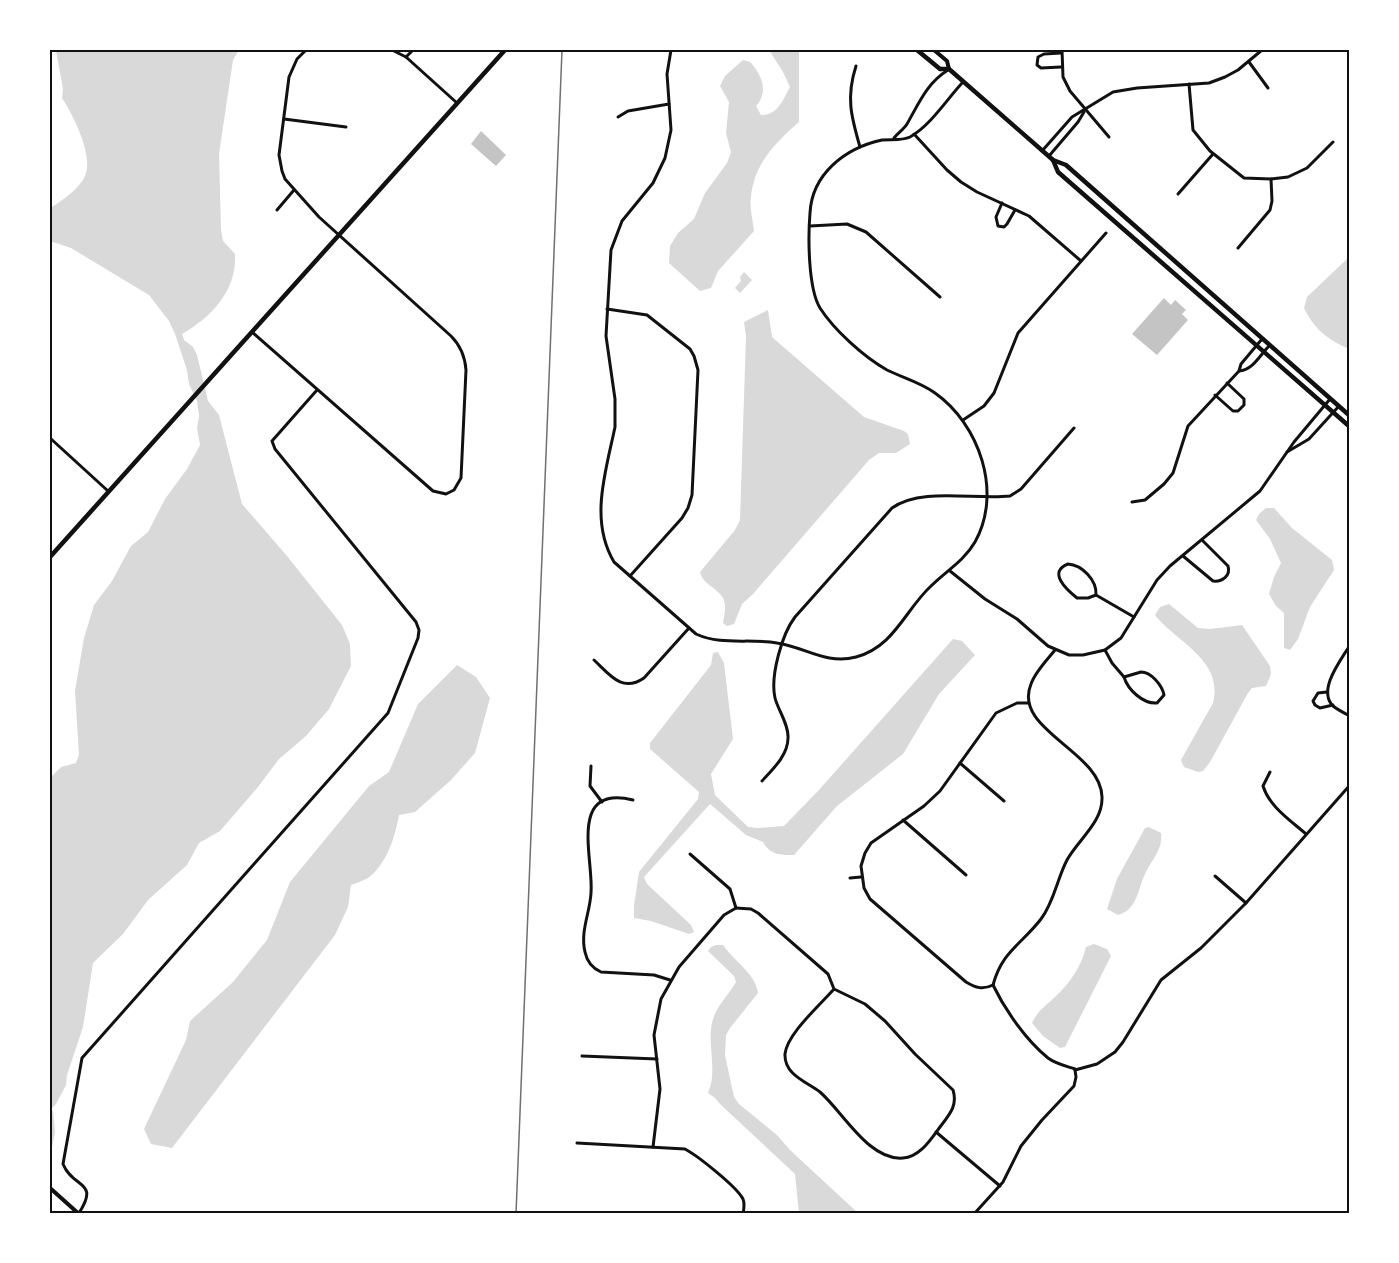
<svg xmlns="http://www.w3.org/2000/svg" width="1399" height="1263" viewBox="0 0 1399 1263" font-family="'Noto Serif',serif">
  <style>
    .water { fill: #d9d9d9 }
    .building { fill: #c4c4c4 }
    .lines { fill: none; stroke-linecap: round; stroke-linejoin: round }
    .minor { stroke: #111; stroke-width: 3 }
    .tertiary { stroke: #111; stroke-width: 4 }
    .secondary { stroke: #111; stroke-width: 4.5 }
    .rail { stroke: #707070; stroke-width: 1.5 }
    .neatline { fill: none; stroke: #111; stroke-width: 2 }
  </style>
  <rect width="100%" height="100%" fill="#fff"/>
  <g class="water">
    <path d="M 56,50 L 239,50 L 233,60 L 219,154 L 221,230 L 223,241 L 235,254 C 237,290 212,317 182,334 L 184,340 L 193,347 L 197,355 L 208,401 L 219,415 L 242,504 L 287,556 L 342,625 L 350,644 L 351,666 L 329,709 L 306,736 L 279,759 L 258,787 L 220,831 L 199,843 L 187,865 L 148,900 L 123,934 L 93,963 L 83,1027 L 67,1075 L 66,1085 L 56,1104 L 50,1110 L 50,778 L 61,767 L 76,763 L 79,755 L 75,691 L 84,638 L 94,605 L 112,581 L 131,546 L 148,532 L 165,499 L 187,469 L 200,445 L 197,428 L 199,416 L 197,401 L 189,384 L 187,370 L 175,334 L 169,321 L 149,295 L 71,248 L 50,241 L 50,208 C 61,202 83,186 86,173 C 92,152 73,115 62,98 L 63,89 Z"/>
    <path d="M 769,50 L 799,50 L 799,122 C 775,143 754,164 751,197 C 749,207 753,220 754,231 L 718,271 L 711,288 L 700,291 L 669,263 L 670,246 L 678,233 L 694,219 L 705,193 L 727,163 L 731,152 L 726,133 L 729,102 L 720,86 L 725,76 L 743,60 L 750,62 C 762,75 769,92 756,106 L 761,115 C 777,116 783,100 790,87 L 783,72 Z"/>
    <path d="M 1349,257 L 1350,348 L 1349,349 C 1328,340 1314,329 1304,308 L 1307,297 Z"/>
    <path d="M 744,272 L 752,280 L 740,293 L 735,288 L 741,281 L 740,277 Z"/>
    <path d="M 768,310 L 772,337 L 864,417 L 904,431 L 908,434 L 910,444 L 896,453 L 879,453 L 869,460 L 753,594 L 742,604 L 734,624 L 727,626 L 723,623 C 724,616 727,605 723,598 C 717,587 703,585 700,572 L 735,530 L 740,520 L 746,336 L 744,322 Z"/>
    <path d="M 1266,508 L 1274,508 L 1292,528 L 1332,560 L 1334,570 L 1310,607 L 1298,639 L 1290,650 L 1284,648 L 1284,613 L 1276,606 L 1269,594 L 1274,577 L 1281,563 L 1270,539 L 1256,520 L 1259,514 Z"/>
    <path d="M 1169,604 L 1198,628 L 1210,629 L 1242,625 L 1270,666 L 1271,674 L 1266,686 L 1252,688 L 1248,693 L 1210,762 L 1203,771 L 1198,772 L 1184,767 L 1181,760 L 1213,703 C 1224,660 1176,642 1155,615 L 1160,607 Z"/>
    <path d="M 953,639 L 962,641 L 975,655 L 939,694 L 903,754 L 837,806 L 794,855 C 780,855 770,855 763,842 L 746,835 L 710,804 L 644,877 L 647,884 L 691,925 L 694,932 L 689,934 L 651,921 L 634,918 L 634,906 L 639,872 L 698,799 L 699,792 L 650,749 L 650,743 L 711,665 L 713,653 L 718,652 L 724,663 L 733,739 L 711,774 L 715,795 L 748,827 L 758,828 L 784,826 L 818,791 Z"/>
    <path d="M 457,665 L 476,677 L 490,698 L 475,753 L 451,780 L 415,812 L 399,815 C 395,837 387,864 368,878 C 363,881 356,883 351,885 L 348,907 L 335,935 L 172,1148 L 151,1144 L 144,1129 L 186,1040 L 190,1021 L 233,982 L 267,940 L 290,882 L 369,786 L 389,772 L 418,704 Z"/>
    <path d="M 1149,827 L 1161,833 C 1163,849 1153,858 1146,872 C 1138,887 1138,910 1118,915 L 1107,909 L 1117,879 L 1145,828 Z"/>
    <path d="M 1094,944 L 1107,949 L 1111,956 L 1065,1047 L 1060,1048 L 1043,1036 L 1032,1023 C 1038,1010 1047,1005 1057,995 C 1070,983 1082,965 1086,947 Z"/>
    <path d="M 716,945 L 723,945 C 734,961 756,974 758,993 L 730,1028 L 726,1035 L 725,1055 L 734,1097 L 739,1104 L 777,1135 L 790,1150 L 858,1213 L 799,1213 L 795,1174 L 721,1105 L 715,1098 L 708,1093 C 718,1071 707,1046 712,1023 C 715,1007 729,995 736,982 L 734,976 L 708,951 L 711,947 Z"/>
    <path d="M 53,1110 L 55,1132 L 51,1152 L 52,1176 L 50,1178 L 50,1115 Z"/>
  </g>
  <g class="building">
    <path d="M 481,131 L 506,155 L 496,166 L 471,144 Z"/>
    <path d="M 1164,298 L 1171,305 L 1175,300 L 1186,310 L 1182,314 L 1188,320 L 1157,355 L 1132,334 Z"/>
  </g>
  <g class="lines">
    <g class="minor">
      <path d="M 392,50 L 406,57 L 457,103"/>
      <path d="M 671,50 L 667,74 L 671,130 L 665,158 L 653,183 L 622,221 L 611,250 L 606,336 L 615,399 L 615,427 C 606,471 589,520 614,562 L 696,634 C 722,646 749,638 777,643 C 805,647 826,665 856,657 C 894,647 905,610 931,586 C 946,571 964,561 975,542 C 1003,492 979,424 935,393 C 920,382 903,378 887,370 C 864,357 834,330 820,308 C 808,288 808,237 810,213 C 812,174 845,148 882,140 C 891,139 902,141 910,137 C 931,125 947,99 963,82"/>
      <path d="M 1062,50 L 1063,77 L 1070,91 L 1109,137"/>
      <path d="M 406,57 L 413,50"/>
      <path d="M 1249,62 L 1268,88"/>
      <path d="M 856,66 C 846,97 851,116 860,147"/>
      <path d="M 1061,67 L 1041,68 L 1037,65 L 1038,57 L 1044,54 L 1061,53"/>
      <path d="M 1189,84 L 1193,130 L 1210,151 L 1244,178 L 1271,179 L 1288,177 L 1307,168 L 1333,142"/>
      <path d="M 618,117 L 628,111 L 669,104"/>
      <path d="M 284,119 L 346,127"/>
      <path d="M 914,134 L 947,170 L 961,182 L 977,192 L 1029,216 L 1081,261"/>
      <path d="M 894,138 C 898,133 904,129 907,124 C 919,103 927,83 948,70"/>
      <path d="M 1042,151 L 1072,117 L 1113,92 L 1137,88 L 1209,83 L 1225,77 L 1238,70 L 1262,50"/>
      <path d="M 1049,156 L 1078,122 L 1084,112"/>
      <path d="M 1178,194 L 1213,154"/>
      <path d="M 1002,203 L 996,217 L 998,226 L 1004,227 L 1007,224 L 1015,210"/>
      <path d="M 277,210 L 294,190"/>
      <path d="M 810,226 L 847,224 L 866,232 L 940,297"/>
      <path d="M 1238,248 L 1270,210 L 1272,201 L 1271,179"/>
      <path d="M 607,309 L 647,315 L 690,349 L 694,356 L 698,370 L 692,495 L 688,508 L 682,518 L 630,576"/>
      <path d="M 252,332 L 433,491 L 446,494 L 454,490 L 461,478 L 466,370 C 465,356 461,346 451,336 L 319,217 L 285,179 L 282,171 L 279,155 L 289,77 L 297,59 L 306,50"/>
      <path d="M 1239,371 C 1253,370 1260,355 1269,346"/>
      <path d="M 1215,395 L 1233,411 L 1238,411 L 1244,405 L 1244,399 L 1227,383"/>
      <path d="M 963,420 L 984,406 L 994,393 L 1018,333 L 1106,233"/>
      <path d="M 50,438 L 108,491"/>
      <path d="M 1287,452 L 1309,439 L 1339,406"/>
      <path d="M 1132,502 L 1145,500 L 1164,484 L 1173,473 L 1188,426 L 1239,371 L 1241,364 L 1262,339"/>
      <path d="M 1183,556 L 1213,581 C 1222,582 1231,576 1228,566 L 1202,540"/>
      <path d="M 1068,564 C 1082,565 1097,580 1096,595 L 1088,598 L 1077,598 C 1067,590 1047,572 1068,564 Z"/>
      <path d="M 950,571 L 985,599 L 1017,619 L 1048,646 L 1069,655 L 1083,655 L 1105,650 L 1121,638 L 1157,580 L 1170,566 L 1260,491 L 1294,442 L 1330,399"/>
      <path d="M 1096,595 L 1134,617"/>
      <path d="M 1350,645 C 1341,660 1317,690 1333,706 C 1338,710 1344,713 1350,716"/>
      <path d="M 1105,650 L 1112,663 L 1124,677"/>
      <path d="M 594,660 C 610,675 622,693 644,678 L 689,628"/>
      <path d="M 1141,672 C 1151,672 1162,685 1164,695 L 1157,703 C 1143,704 1128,690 1124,677 Z"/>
      <path d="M 1327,692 L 1318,693 L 1313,701 L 1315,705 L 1320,708 L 1333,705"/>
      <path d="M 960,763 L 1004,801"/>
      <path d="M 591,766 L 590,786 L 602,802"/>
      <path d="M 1270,772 L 1263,786 C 1269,806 1290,820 1306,834"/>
      <path d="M 762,781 C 773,769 788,755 788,738 C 789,725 778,710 775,698 C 770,676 782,634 795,617 L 892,508 C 921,487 974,500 1010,496 L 1021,489 L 1074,428"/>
      <path d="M 633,800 C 567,784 594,859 591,893 C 590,913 580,931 585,952 C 587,962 592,968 601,972 L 654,975 L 670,980"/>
      <path d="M 903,820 L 966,875"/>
      <path d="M 690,854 L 730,889 L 736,908"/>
      <path d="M 1215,876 L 1246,903"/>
      <path d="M 850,878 L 861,877"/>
      <path d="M 736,908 L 751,909 L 758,913 L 828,974 L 834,989 L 865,1004 L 885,1021 L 915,1054 L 953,1090 C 958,1106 949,1115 940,1127 C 931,1139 920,1157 903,1158 C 869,1161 843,1112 820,1092 C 807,1082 784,1075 785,1054 C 787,1034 820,1005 834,989"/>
      <path d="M 993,985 C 983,990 976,988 966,982 L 870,899 L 864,888 L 861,866 L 865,853 L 871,843 L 924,806 L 940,791 L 996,713 L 1017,703 L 1028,703"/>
      <path d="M 993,985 C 1002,951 1022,944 1041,919 C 1054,902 1057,879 1067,860 C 1078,840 1103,822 1102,797 C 1101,751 1012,730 1031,684 C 1035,672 1047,660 1055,650"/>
      <path d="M 993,985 C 1005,1010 1026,1040 1048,1058 C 1056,1064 1066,1066 1075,1069"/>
      <path d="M 582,1056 L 657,1059"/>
      <path d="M 1075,1070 L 1097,1064 L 1115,1052 L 1123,1042 L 1161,980 L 1201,948 L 1246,903 L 1350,785"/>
      <path d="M 936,1132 L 1000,1186"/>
      <path d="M 577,1143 L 685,1149 C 698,1156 737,1187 743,1199 C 745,1204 744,1209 743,1214"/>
      <path d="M 653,1147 L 660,1089 L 654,1035 L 661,999 L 679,967 L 724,915 L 736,908"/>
      <path d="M 79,1213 C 100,1180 73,1189 63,1164 L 82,1058 L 388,713 L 418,638 L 419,630 L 416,622 L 275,449 L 272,441 L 317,390"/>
      <path d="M 974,1214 L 1003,1182 L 1021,1146 L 1042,1120 L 1074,1086 L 1076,1077 L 1075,1070"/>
    </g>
    <g class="tertiary">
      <path d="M 934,50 L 947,61 L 949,69"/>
      <path d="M 50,1188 L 79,1214"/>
    </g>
    <g class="secondary">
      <path d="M 917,50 L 940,69 L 949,69 L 1053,160 L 1066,165 L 1350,416"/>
      <path d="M 1053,160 L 1058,172 L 1350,427"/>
      <path d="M 50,557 L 505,50"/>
    </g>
    <path class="rail" d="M 516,1214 L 562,50"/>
  </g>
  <rect width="1399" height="1263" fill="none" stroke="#ffffff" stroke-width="102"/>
  <rect x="51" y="51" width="1297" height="1161" class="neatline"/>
</svg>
